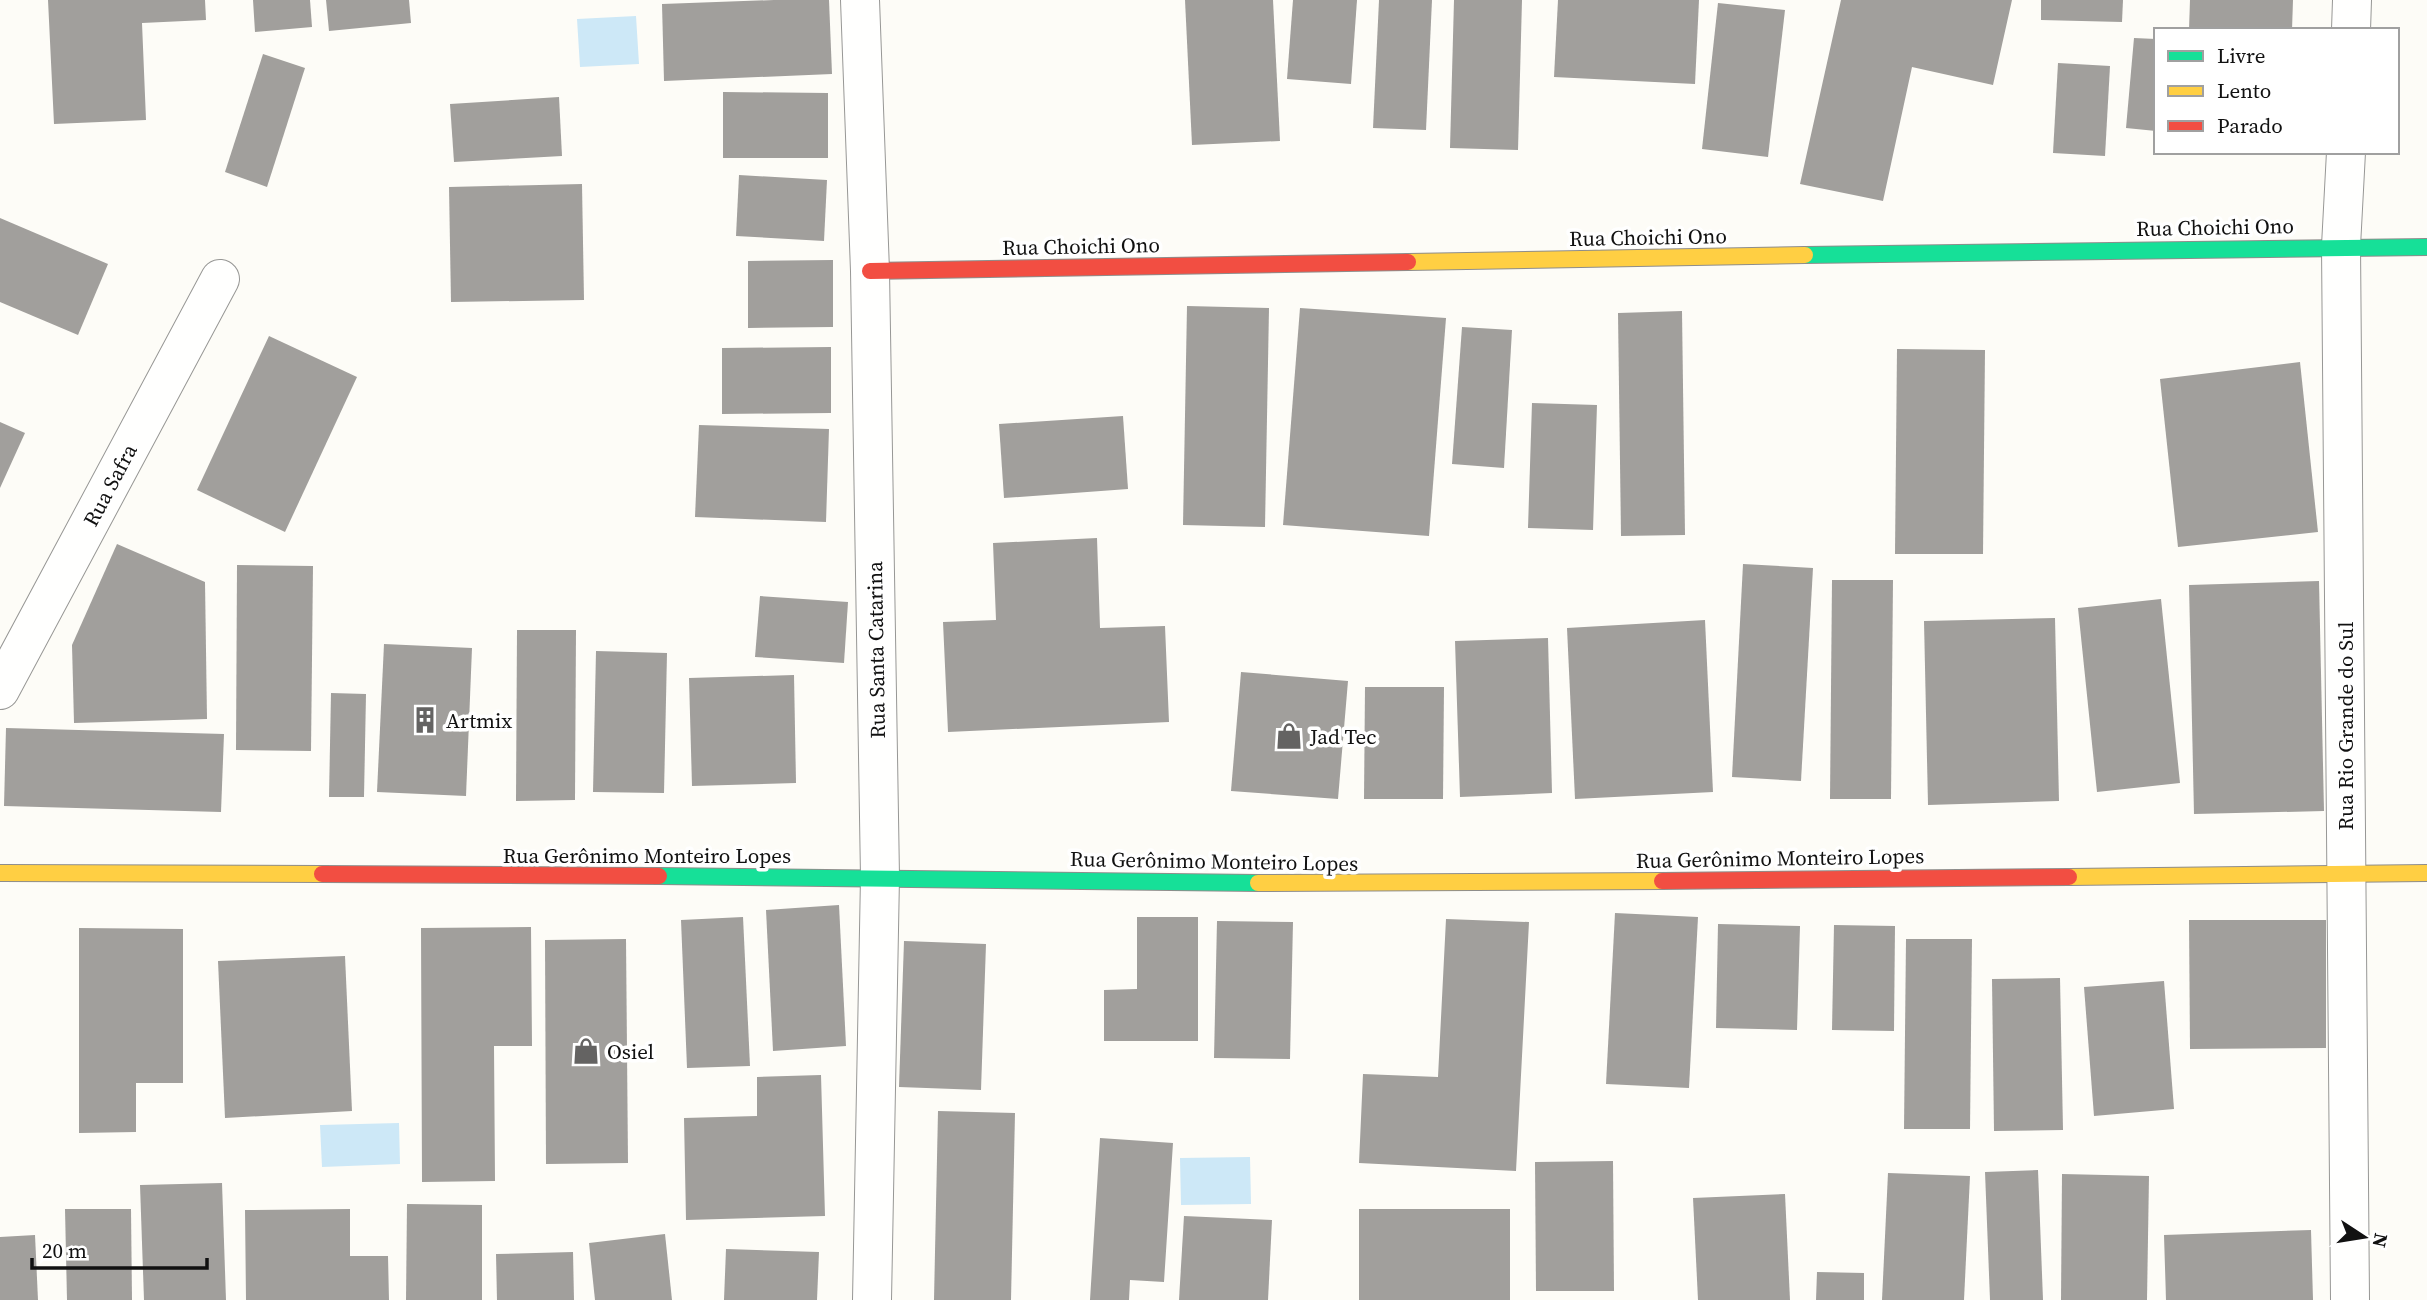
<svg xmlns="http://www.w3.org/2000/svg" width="2427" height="1300" viewBox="0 0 2427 1300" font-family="'Source Serif 4',serif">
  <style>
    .water { fill: #cde8f7 }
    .building { fill: #a19f9c }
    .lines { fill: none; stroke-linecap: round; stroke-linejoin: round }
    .street-casing { stroke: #979795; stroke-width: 40 }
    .fast-casing { stroke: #8e8d8b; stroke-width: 18 }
    .slow-casing { stroke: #8e8d8b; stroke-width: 18 }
    .jam-casing { stroke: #8e8d8b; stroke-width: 18 }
    .street { stroke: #fffffe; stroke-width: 38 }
    .fast { stroke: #16e098; stroke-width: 16 }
    .slow { stroke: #ffcf43; stroke-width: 16 }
    .jam { stroke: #f24e42; stroke-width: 16 }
    .labels { text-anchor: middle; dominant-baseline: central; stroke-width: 7; stroke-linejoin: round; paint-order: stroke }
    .street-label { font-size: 21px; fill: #111; stroke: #fff }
    .poi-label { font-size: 21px; fill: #111; stroke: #fff; text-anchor: start }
  </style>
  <rect width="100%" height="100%" fill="#fdfcf7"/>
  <g class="water">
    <path d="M 636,16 L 639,64 L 580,67 L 577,19 Z"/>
    <path d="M 399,1123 L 400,1164 L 322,1167 L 320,1125 Z"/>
    <path d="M 1250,1157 L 1251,1204 L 1181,1205 L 1180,1158 Z"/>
  </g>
  <g class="building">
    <path d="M 48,0 L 205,0 L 206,20 L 142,23 L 146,120 L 54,124 Z"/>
    <path d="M 253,0 L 310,0 L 312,27 L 255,32 Z"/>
    <path d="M 326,0 L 409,0 L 411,23 L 329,31 Z"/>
    <path d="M 774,0 L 829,0 L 832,74 L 664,81 L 662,4 Z"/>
    <path d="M 1185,0 L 1273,0 L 1280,141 L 1192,145 Z"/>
    <path d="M 1293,0 L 1357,0 L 1351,84 L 1287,79 Z"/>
    <path d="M 1379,0 L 1432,0 L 1426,130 L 1373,128 Z"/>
    <path d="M 1454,0 L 1522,0 L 1518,150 L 1450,148 Z"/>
    <path d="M 1558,0 L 1699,0 L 1695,84 L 1554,77 Z"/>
    <path d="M 1841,0 L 2012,0 L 1993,85 L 1912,67 L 1883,201 L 1800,184 Z"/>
    <path d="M 2041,0 L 2123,0 L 2122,22 L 2041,20 Z"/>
    <path d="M 2190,0 L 2293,0 L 2292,30 L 2189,30 Z"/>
    <path d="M 1718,3 L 1785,10 L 1768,157 L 1702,149 Z"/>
    <path d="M 2134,38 L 2156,39 L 2156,131 L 2126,128 Z"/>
    <path d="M 263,54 L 305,68 L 267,187 L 225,172 Z"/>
    <path d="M 2058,63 L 2110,66 L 2105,156 L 2053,153 Z"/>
    <path d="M 723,92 L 828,93 L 828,158 L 723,158 Z"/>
    <path d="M 559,97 L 562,156 L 454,162 L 450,104 Z"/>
    <path d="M 739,175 L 827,180 L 824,241 L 736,236 Z"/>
    <path d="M 582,184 L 584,300 L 451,302 L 449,187 Z"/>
    <path d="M 0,218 L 108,264 L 78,335 L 0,302 Z"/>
    <path d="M 833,260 L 833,327 L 748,328 L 748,261 Z"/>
    <path d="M 1187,306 L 1269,308 L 1265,527 L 1183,525 Z"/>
    <path d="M 1300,308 L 1446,318 L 1429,536 L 1283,525 Z"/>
    <path d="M 1682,311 L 1685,535 L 1621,536 L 1618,313 Z"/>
    <path d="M 1462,327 L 1512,330 L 1504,468 L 1452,464 Z"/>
    <path d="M 269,336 L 357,377 L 285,532 L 197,490 Z"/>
    <path d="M 831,347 L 831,413 L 722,414 L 722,348 Z"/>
    <path d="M 1897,349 L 1985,350 L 1983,554 L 1895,554 Z"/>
    <path d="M 2300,362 L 2318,532 L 2178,547 L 2160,379 Z"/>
    <path d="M 1532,403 L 1597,405 L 1593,530 L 1528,528 Z"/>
    <path d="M 1123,416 L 1128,489 L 1004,498 L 999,424 Z"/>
    <path d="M 0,422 L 25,433 L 0,488 Z"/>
    <path d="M 699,425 L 829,429 L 826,522 L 695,517 Z"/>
    <path d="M 1097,538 L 1100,628 L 1165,626 L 1169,722 L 948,732 L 943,622 L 996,620 L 993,543 Z"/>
    <path d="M 117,544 L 205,582 L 207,719 L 74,723 L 72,645 Z"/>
    <path d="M 1743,564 L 1813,568 L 1801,781 L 1732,777 Z"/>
    <path d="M 237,565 L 313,566 L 311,751 L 236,750 Z"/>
    <path d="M 1832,580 L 1893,580 L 1891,799 L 1830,799 Z"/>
    <path d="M 2319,581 L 2324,811 L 2194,814 L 2189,585 Z"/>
    <path d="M 760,596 L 848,602 L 844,663 L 755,657 Z"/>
    <path d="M 2161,599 L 2180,783 L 2097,792 L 2078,608 Z"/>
    <path d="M 2055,618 L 2059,801 L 1928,805 L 1924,621 Z"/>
    <path d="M 1705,620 L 1713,792 L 1575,799 L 1567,628 Z"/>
    <path d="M 517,630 L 576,630 L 575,800 L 516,801 Z"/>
    <path d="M 1548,638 L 1552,793 L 1460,797 L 1455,641 Z"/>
    <path d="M 384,644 L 472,648 L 466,796 L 377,792 Z"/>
    <path d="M 596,651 L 667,653 L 664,793 L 593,792 Z"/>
    <path d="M 1241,672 L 1348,681 L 1338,799 L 1231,791 Z"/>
    <path d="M 794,675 L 796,783 L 692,786 L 689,678 Z"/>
    <path d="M 1365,687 L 1444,687 L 1443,799 L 1364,799 Z"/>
    <path d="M 331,693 L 366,694 L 364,797 L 329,797 Z"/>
    <path d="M 6,728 L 224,734 L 221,812 L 4,806 Z"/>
    <path d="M 839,905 L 846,1046 L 773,1051 L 766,910 Z"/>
    <path d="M 1615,913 L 1698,917 L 1689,1088 L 1606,1084 Z"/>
    <path d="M 743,917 L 750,1066 L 687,1068 L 681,920 Z"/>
    <path d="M 1137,917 L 1198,917 L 1198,1041 L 1104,1041 L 1104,990 L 1137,989 Z"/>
    <path d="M 1446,919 L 1529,922 L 1516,1171 L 1359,1163 L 1363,1074 L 1438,1077 Z"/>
    <path d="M 2189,920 L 2326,920 L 2326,1048 L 2190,1049 Z"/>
    <path d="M 1217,921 L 1293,922 L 1290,1059 L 1214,1058 Z"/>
    <path d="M 1718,924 L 1800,926 L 1797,1030 L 1716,1028 Z"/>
    <path d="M 1834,925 L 1895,926 L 1894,1031 L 1832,1030 Z"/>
    <path d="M 531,927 L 532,1046 L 494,1046 L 495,1181 L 422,1182 L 421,928 Z"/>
    <path d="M 79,928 L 183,929 L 183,1083 L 136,1083 L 136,1132 L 79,1133 Z"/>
    <path d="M 626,939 L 628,1163 L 546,1164 L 545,940 Z"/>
    <path d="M 1906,939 L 1972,939 L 1970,1129 L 1904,1129 Z"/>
    <path d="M 904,941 L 986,944 L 981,1090 L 899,1087 Z"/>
    <path d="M 345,956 L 352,1111 L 225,1118 L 218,961 Z"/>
    <path d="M 2060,978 L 2063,1130 L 1994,1131 L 1992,979 Z"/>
    <path d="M 2164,981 L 2174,1109 L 2094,1116 L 2084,987 Z"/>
    <path d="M 821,1075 L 825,1216 L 686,1220 L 684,1118 L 757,1116 L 757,1077 Z"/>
    <path d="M 938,1111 L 1015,1113 L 1011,1300 L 934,1300 Z"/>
    <path d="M 1100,1138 L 1173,1143 L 1164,1282 L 1130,1280 L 1129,1300 L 1090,1300 Z"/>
    <path d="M 1613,1161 L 1614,1291 L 1536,1291 L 1535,1162 Z"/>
    <path d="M 2038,1170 L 2043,1300 L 1990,1300 L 1985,1172 Z"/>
    <path d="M 1888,1173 L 1970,1176 L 1964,1300 L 1882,1300 Z"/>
    <path d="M 2062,1174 L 2149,1176 L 2147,1300 L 2061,1300 Z"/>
    <path d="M 222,1183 L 226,1300 L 144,1300 L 140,1185 Z"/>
    <path d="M 1785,1194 L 1790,1300 L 1698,1300 L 1693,1198 Z"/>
    <path d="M 407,1204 L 482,1205 L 482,1300 L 406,1300 Z"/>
    <path d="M 65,1209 L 131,1209 L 132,1300 L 67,1300 Z"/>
    <path d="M 350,1209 L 350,1256 L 388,1256 L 389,1300 L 246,1300 L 245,1210 Z"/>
    <rect x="1359" y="1209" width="151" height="91"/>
    <path d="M 1184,1216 L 1272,1220 L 1268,1300 L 1179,1300 Z"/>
    <path d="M 2311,1230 L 2313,1300 L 2166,1300 L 2164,1235 Z"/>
    <path d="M 665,1234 L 672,1300 L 595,1300 L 589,1243 Z"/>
    <path d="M 35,1235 L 38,1300 L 0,1300 L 0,1237 Z"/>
    <path d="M 726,1249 L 819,1252 L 817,1300 L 724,1300 Z"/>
    <path d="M 573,1252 L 574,1300 L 497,1300 L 496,1254 Z"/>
    <path d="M 1817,1272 L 1864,1273 L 1864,1300 L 1816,1300 Z"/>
  </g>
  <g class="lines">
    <defs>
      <g id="street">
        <path d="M 860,0 L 870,271 L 880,877 L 872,1300"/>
        <path d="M 2351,30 L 2352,0"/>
        <path d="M 2346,152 L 2341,246 L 2350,1300"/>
        <path d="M 0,690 L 220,279"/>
      </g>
      <g id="fast">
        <path d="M 1805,255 L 2427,247"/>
        <path d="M 659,876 L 1258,883"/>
      </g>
      <g id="slow">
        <path d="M 1408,262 L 1805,255"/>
        <path d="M 0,873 L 322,874"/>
        <path d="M 2069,877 L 2427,873"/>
        <path d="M 1258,883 L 1662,881"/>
      </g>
      <g id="jam">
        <path d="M 870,271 L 1408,262"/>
        <path d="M 322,874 L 659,876"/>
        <path d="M 1662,881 L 2069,877"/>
      </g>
    </defs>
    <use href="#street" class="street-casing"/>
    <use href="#fast" class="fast-casing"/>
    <use href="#slow" class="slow-casing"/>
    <use href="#jam" class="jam-casing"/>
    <use href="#street" class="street"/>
    <use href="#fast" class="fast"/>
    <use href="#slow" class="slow"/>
    <use href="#jam" class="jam"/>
  </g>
  <defs>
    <symbol id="building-bare" viewBox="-9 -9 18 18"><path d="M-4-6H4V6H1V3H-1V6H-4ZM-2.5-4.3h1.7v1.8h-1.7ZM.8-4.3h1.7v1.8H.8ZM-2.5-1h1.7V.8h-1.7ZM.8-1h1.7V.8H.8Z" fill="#646362" stroke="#fff" stroke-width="2.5" paint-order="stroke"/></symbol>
    <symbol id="shop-bare" viewBox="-9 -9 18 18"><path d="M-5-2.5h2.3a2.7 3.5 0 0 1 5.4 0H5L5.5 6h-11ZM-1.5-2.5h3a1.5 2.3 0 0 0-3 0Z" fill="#646362" stroke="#fff" stroke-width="2.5" paint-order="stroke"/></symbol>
  </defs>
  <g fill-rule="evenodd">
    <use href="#building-bare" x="406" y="701" width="38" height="38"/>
    <use href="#shop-bare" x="1270" y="717" width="38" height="38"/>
    <use href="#shop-bare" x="567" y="1032" width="38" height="38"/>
  </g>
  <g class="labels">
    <g class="street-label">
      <text transform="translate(2215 227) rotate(-1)">Rua Choichi Ono</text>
      <text transform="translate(1648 237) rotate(-1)">Rua Choichi Ono</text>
      <text transform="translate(1081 246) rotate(-1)">Rua Choichi Ono</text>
      <text transform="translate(110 485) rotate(-62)">Rua Safra</text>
      <text transform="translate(876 650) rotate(-91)">Rua Santa Catarina</text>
      <text transform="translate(2345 726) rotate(-90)">Rua Rio Grande do Sul</text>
      <text x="647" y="855">Rua Gerônimo Monteiro Lopes</text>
      <text transform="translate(1780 858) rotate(-1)">Rua Gerônimo Monteiro Lopes</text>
      <text transform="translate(1214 861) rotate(1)">Rua Gerônimo Monteiro Lopes</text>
    </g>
    <g class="poi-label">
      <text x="446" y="720">Artmix</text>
      <text x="1310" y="736">Jad Tec</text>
      <text x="607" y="1051">Osiel</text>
    </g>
  </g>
  <rect x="2154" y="28" width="245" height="126" fill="#ffffff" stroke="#a0a0a0" stroke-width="2"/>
  <rect x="2168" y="51" width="35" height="10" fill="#16e098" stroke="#a0a0a0" stroke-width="2"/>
  <text x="2217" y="63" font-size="21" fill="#111111">Livre</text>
  <rect x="2168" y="86" width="35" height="10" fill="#ffcf43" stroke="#a0a0a0" stroke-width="2"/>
  <text x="2217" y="98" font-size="21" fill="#111111">Lento</text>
  <rect x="2168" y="121" width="35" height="10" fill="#f24e42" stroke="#a0a0a0" stroke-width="2"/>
  <text x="2217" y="133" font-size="21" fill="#111111">Parado</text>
  <g transform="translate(2364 1237) rotate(102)" stroke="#ffffff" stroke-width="5" paint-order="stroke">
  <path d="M0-5L12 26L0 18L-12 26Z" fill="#111111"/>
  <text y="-10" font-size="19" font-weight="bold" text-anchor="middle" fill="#111111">N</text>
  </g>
  <path d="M32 1258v10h175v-10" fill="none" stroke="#111111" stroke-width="3.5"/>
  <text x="42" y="1258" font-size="21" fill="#111111" stroke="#ffffff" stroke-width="5" paint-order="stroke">20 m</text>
</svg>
